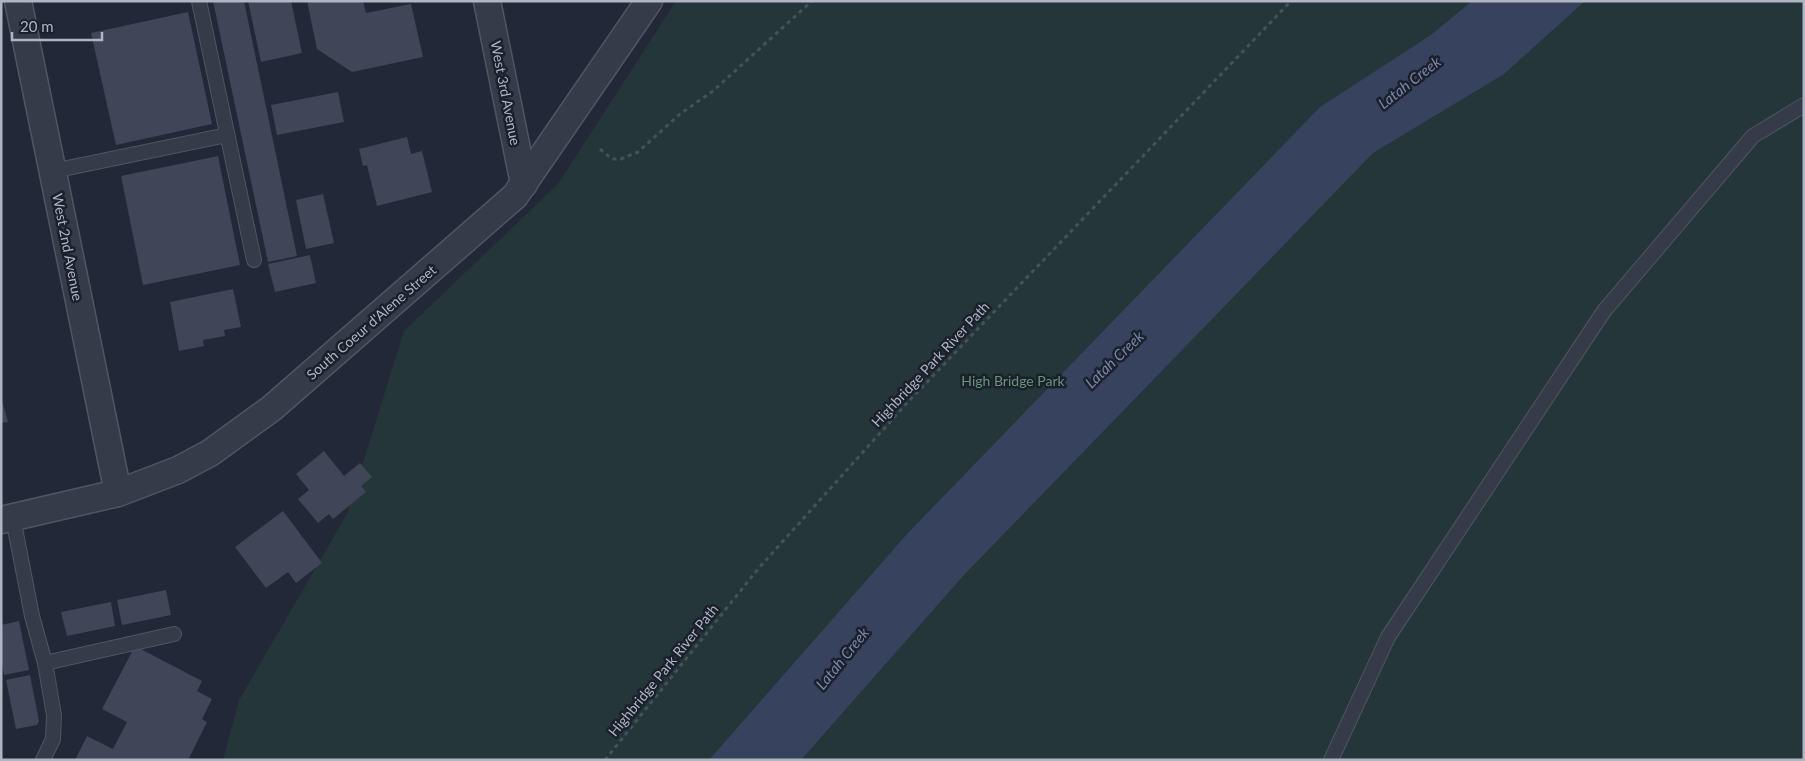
<svg xmlns="http://www.w3.org/2000/svg" width="1805" height="761" viewBox="0 0 1805 761" font-family="Lato,sans-serif">
  <style>
    .green { fill: #25363a }
    .water { fill: #36425e }
    .building { fill: #3e4657 }
    .lines { fill: none; stroke-linecap: round; stroke-linejoin: round }
    .lane-casing { stroke: #505563; stroke-width: 16 }
    .street-casing { stroke: #505563; stroke-width: 29 }
    .path { stroke: #435358; stroke-width: 3; stroke-dasharray: 4 4; stroke-linecap: butt }
    .lane { stroke: #353b48; stroke-width: 14 }
    .street { stroke: #353b48; stroke-width: 26 }
    .labels { text-anchor: middle; dominant-baseline: central; stroke-width: 5; stroke-linejoin: round; paint-order: stroke }
    .street-label { font-size: 14px; fill: #b0b5c4; stroke: #1b202d }
    .park-label { font-size: 14px; fill: #689478; stroke: #1b202d }
    .water-label { font-size: 15px; font-style: italic; fill: #7988ab; stroke: #1b202d }
  </style>
  <rect width="100%" height="100%" fill="#222837"/>
  <path class="green" d="M 676,1 L 1804,1 L 1804,760 L 223,760 L 239,700 L 347,514 L 404,331 L 558,184 Z"/>
  <path class="water" d="M 1472,1 L 1585,1 L 1504,74 L 1373,153 L 963,576 L 801,760 L 709,760 L 907,534 L 1320,107 L 1431,35 Z"/>
  <g class="building">
    <path d="M 213,1 L 244,1 L 297,256 L 268,262 Z"/>
    <path d="M 248,1 L 291,1 L 302,53 L 261,62 Z"/>
    <path d="M 307,1 L 363,1 L 366,13 L 411,4 L 423,57 L 352,72 L 317,49 Z"/>
    <path d="M 188,12 L 212,124 L 116,145 L 91,33 Z"/>
    <path d="M 338,92 L 344,122 L 277,135 L 271,105 Z"/>
    <path d="M 407,137 L 411,154 L 422,151 L 432,192 L 377,206 L 367,165 L 363,166 L 359,149 Z"/>
    <path d="M 218,156 L 240,265 L 143,285 L 121,176 Z"/>
    <path d="M 323,194 L 334,243 L 306,249 L 296,200 Z"/>
    <path d="M 310,255 L 316,283 L 275,292 L 268,264 Z"/>
    <path d="M 233,289 L 241,327 L 224,330 L 225,336 L 203,340 L 204,346 L 179,351 L 170,302 Z"/>
    <path d="M 1,397 L 8,422 L 1,423 Z"/>
    <path d="M 324,451 L 344,476 L 360,463 L 372,477 L 361,486 L 366,492 L 333,519 L 329,514 L 318,523 L 298,499 L 309,490 L 296,474 Z"/>
    <path d="M 283,511 L 322,563 L 296,583 L 288,572 L 266,588 L 235,547 Z"/>
    <path d="M 166,590 L 171,615 L 122,625 L 117,600 Z"/>
    <path d="M 111,602 L 115,626 L 67,636 L 61,612 Z"/>
    <path d="M 19,621 L 29,670 L 4,675 L 1,660 L 1,625 Z"/>
    <path d="M 135,646 L 202,681 L 197,691 L 212,699 L 202,719 L 207,722 L 188,760 L 75,760 L 87,736 L 113,749 L 127,722 L 102,709 Z"/>
    <path d="M 30,675 L 39,721 L 37,725 L 16,729 L 6,680 Z"/>
  </g>
  <g class="lines">
    <defs>
      <g id="lane">
        <path d="M 199,1 L 254,260"/>
        <path d="M 53,171 L 227,135"/>
        <path d="M 13,518 L 32,616 L 45,663 L 54,715 L 53,739 L 43,760"/>
        <path d="M 45,663 L 174,634"/>
        <path d="M 1331,760 L 1388,637 L 1604,311 L 1753,136 L 1804,105"/>
      </g>
      <g id="street">
        <path d="M 18,1 L 118,493"/>
        <path d="M 487,1 L 524,184"/>
        <path d="M 1,520 L 118,493 L 178,470 L 210,453 L 272,408 L 515,196 L 649,1"/>
      </g>
    </defs>
    <use href="#lane" class="lane-casing"/>
    <use href="#street" class="street-casing"/>
    <g class="path">
      <path d="M 600,149 L 612,159 L 621,159 L 638,152 L 680,114 L 713,91 L 812,1"/>
      <path d="M 605,760 L 758,569 L 907,403 L 1291,1"/>
    </g>
    <use href="#lane" class="lane"/>
    <use href="#street" class="street"/>
  </g>
  <g class="labels">
    <g class="street-label">
      <text transform="translate(506 93) rotate(79)">West 3rd Avenue</text>
      <text transform="translate(68 247) rotate(79)">West 2nd Avenue</text>
      <text transform="translate(371 322) rotate(-41)">South Coeur d'Alene Street</text>
      <text transform="translate(930 364) rotate(-47)">Highbridge Park River Path</text>
      <text transform="translate(663 670) rotate(-51)">Highbridge Park River Path</text>
    </g>
    <g class="park-label">
      <text x="1013" y="380">High Bridge Park</text>
    </g>
    <g class="water-label">
      <text transform="translate(1409 82) rotate(-38)">Latah Creek</text>
      <text transform="translate(1114 359) rotate(-44)">Latah Creek</text>
      <text transform="translate(842 658) rotate(-51)">Latah Creek</text>
    </g>
  </g>
  <rect width="1805" height="761" fill="none" stroke="#b0b5c4" stroke-width="5"/>
  <path d="M12 32v8h90v-8" fill="none" stroke="#b0b5c4" stroke-width="2.5"/>
  <text x="20" y="32" font-size="15" fill="#b0b5c4" stroke="#1b202d" stroke-width="4" paint-order="stroke">20 m</text>
</svg>
